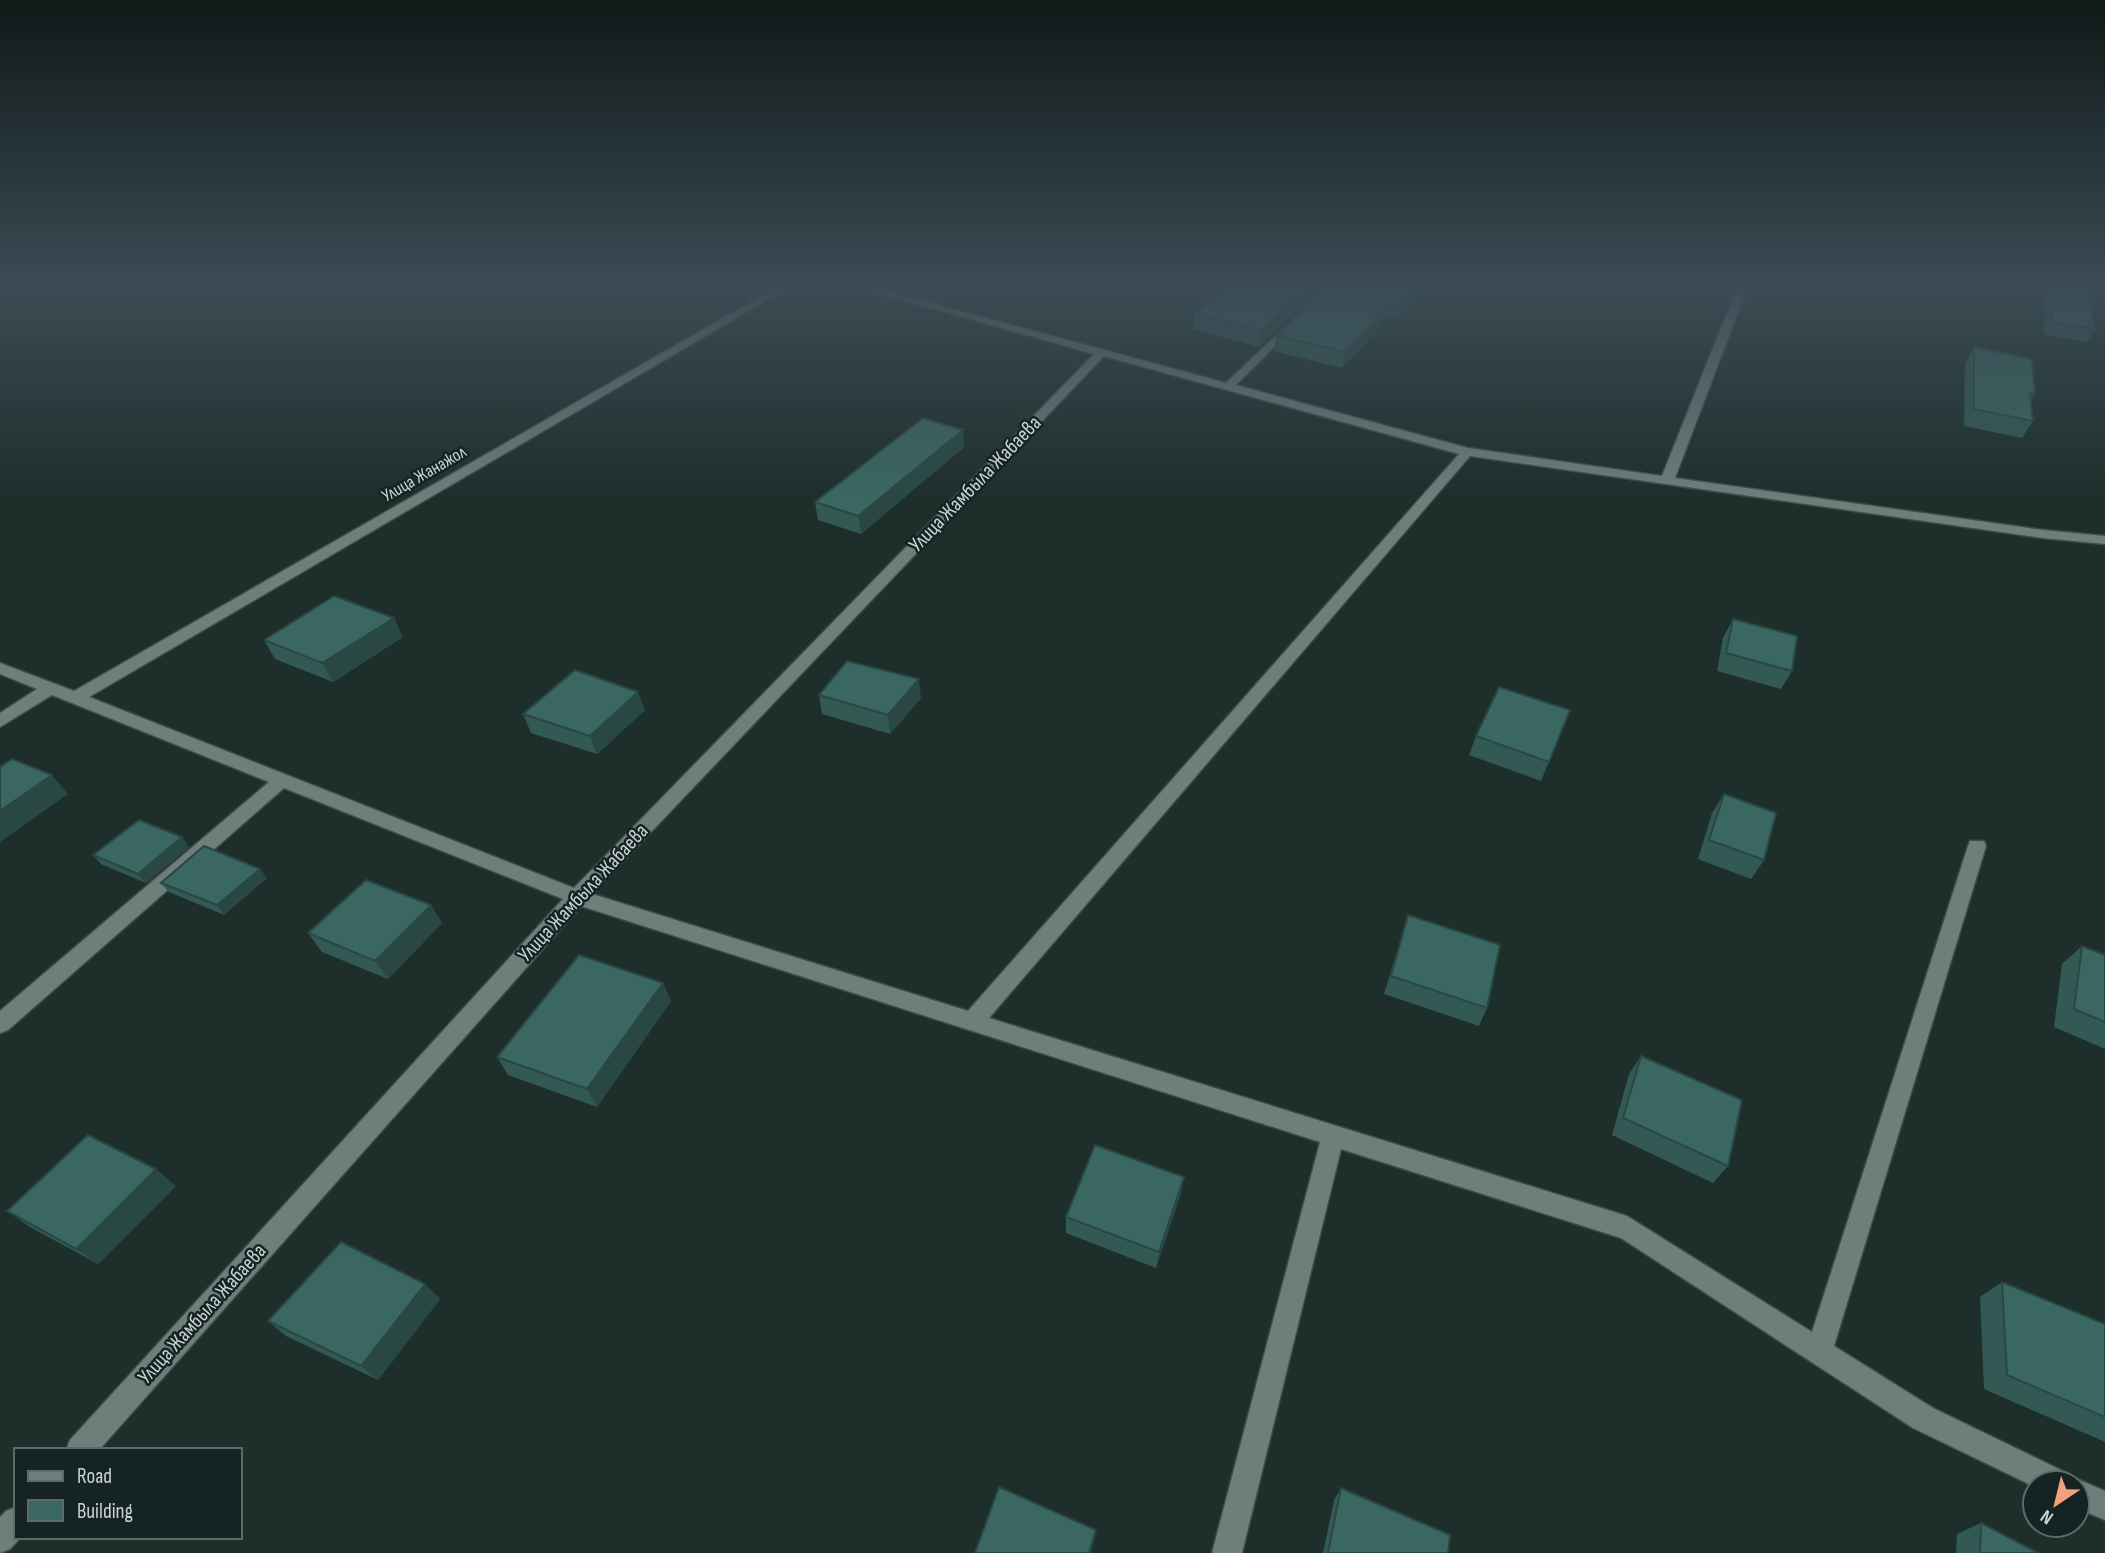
<svg xmlns="http://www.w3.org/2000/svg" width="2105" height="1553" viewBox="0 0 2105 1553" font-family="'Sofia Sans Condensed',sans-serif">
  <style>
    .lines { fill: none; stroke-linecap: round; stroke-linejoin: round }
    .minor-casing { stroke: #3e4b49; stroke-width: 3 }
    .minor { fill: #6d7e7b; fill-rule: evenodd }
    .wall { fill: #325953 }
    .shaded-wall { fill: #294844 }
    .building { fill: #3a6761; stroke: #294844; stroke-width: 2 }
    .labels { text-anchor: middle; dominant-baseline: central; stroke-width: 5; stroke-linejoin: round; paint-order: stroke }
    .far-street-label { font-size: 18px; fill: #cad4d2; stroke: #152422 }
    .street-label { font-size: 21px; fill: #cad4d2; stroke: #152422 }
  </style>
  <rect width="100%" height="100%" fill="#1e2e2b"/>
  <g class="lines">
    <defs>
      <g id="minor">
        <path d="M 784,283 L 796,283 L 89,697 L 574,888 L 1094,354 L 842,283 L 857,283 L 1226,383 L 1290,322 L 1295,325 L 1294,327 L 1236,385 L 1468,448 L 1662,476 L 1739,283 L 1749,283 L 1675,478 L 2043,530 L 2105,536 L 2105,544 L 2043,538 L 1470,456 L 989,1018 L 1627,1216 L 1812,1332 L 1968,846 L 1970,841 L 1984,841 L 1986,846 L 1834,1346 L 1933,1408 L 2067,1473 L 2070,1482 L 2077,1479 L 2105,1491 L 2105,1520 L 2077,1508 L 2077,1483 L 2035,1483 L 2035,1487 L 1913,1428 L 1621,1238 L 1341,1149 L 1242,1553 L 1212,1553 L 1320,1142 L 581,906 L 99,1450 L 66,1450 L 70,1440 L 563,899 L 284,788 L 8,1030 L 0,1033 L 0,1011 L 269,782 L 52,695 L 0,727 L 0,713 L 37,689 L 0,674 L 0,663 L 74,691 ZM 1104,356 L 1459,454 L 968,1011 L 592,894 Z"/>
        <path d="M 16,1507 L 16,1537 L 21,1537 L 10,1549 L 0,1553 L 0,1517 L 6,1511 Z"/>
      </g>
    </defs>
    <use href="#minor" class="minor-casing"/>
    <use href="#minor" class="minor"/>
  </g>
  <g class="wall">
    <path d="M 1325,283 L 1259,347 L 1193,329 L 1195,313 Z"/>
    <path d="M 1428,283 L 1397,319 L 1389,317 L 1342,368 L 1274,351 L 1276,335 Z"/>
    <path d="M 2047,283 L 2084,283 L 2095,329 L 2087,342 L 2043,334 Z"/>
    <path d="M 1974,347 L 2035,394 L 2031,400 L 2033,421 L 2022,438 L 1964,426 L 1965,364 Z"/>
    <path d="M 964,447 L 861,534 L 818,520 L 815,502 Z"/>
    <path d="M 1733,619 L 1792,671 L 1781,689 L 1717,671 L 1723,638 Z"/>
    <path d="M 403,637 L 333,682 L 275,659 L 264,640 Z"/>
    <path d="M 819,695 L 921,698 L 890,734 L 822,714 Z"/>
    <path d="M 645,710 L 597,754 L 531,733 L 523,714 Z"/>
    <path d="M 1570,710 L 1541,781 L 1469,755 L 1476,736 Z"/>
    <path d="M 1724,794 L 1764,860 L 1751,879 L 1698,859 L 1712,813 Z"/>
    <path d="M 182,837 L 189,847 L 146,883 L 101,864 L 93,855 Z"/>
    <path d="M 267,878 L 224,915 L 169,892 L 161,883 Z"/>
    <path d="M 1408,915 L 1487,1008 L 1479,1026 L 1384,994 Z"/>
    <path d="M 442,923 L 388,979 L 322,952 L 308,933 Z"/>
    <path d="M 2082,946 L 2105,955 L 2105,1049 L 2054,1027 L 2062,964 Z"/>
    <path d="M 671,1001 L 597,1107 L 508,1075 L 497,1057 Z"/>
    <path d="M 1641,1056 L 1728,1166 L 1713,1183 L 1612,1135 L 1629,1074 Z"/>
    <path d="M 176,1186 L 98,1264 L 30,1227 L 7,1211 Z"/>
    <path d="M 1181,1193 L 1156,1268 L 1066,1233 L 1066,1217 Z"/>
    <path d="M 2002,1282 L 2105,1324 L 2105,1442 L 1984,1389 L 1980,1297 Z"/>
    <path d="M 425,1284 L 440,1299 L 378,1380 L 286,1336 L 268,1321 Z"/>
    <path d="M 1341,1488 L 1448,1553 L 1323,1553 L 1334,1500 Z"/>
    <path d="M 1981,1523 L 2038,1553 L 1956,1553 L 1957,1534 Z"/>
  </g>
  <g class="shaded-wall">
    <path d="M 1311,283 L 1325,283 L 1259,347 L 1261,331 Z"/>
    <path d="M 1418,283 L 1428,283 L 1397,319 L 1400,303 Z"/>
    <path d="M 1392,301 L 1389,317 L 1342,368 L 1345,352 Z"/>
    <path d="M 963,430 L 964,447 L 861,534 L 858,516 Z"/>
    <path d="M 394,618 L 403,637 L 333,682 L 322,663 Z"/>
    <path d="M 919,679 L 921,698 L 890,734 L 888,715 Z"/>
    <path d="M 638,692 L 645,710 L 597,754 L 590,736 Z"/>
    <path d="M 52,775 L 68,794 L 0,842 L 0,811 Z"/>
    <path d="M 182,837 L 189,847 L 146,883 L 138,874 Z"/>
    <path d="M 260,869 L 267,878 L 224,915 L 217,905 Z"/>
    <path d="M 431,905 L 442,923 L 388,979 L 375,961 Z"/>
    <path d="M 663,983 L 671,1001 L 597,1107 L 587,1089 Z"/>
    <path d="M 156,1169 L 176,1186 L 98,1264 L 76,1249 Z"/>
    <path d="M 1184,1177 L 1181,1193 L 1156,1268 L 1159,1252 Z"/>
    <path d="M 425,1284 L 440,1299 L 378,1380 L 361,1366 Z"/>
    <path d="M 1096,1530 L 1094,1541 L 1091,1553 L 1089,1553 Z"/>
  </g>
  <g class="building">
    <path d="M 1232,283 L 1311,283 L 1261,331 L 1195,313 Z"/>
    <path d="M 1329,283 L 1418,283 L 1400,303 L 1392,301 L 1345,352 L 1276,335 Z"/>
    <path d="M 2053,283 L 2084,283 L 2095,329 L 2051,322 Z"/>
    <path d="M 1974,347 L 2032,359 L 2035,394 L 2030,393 L 2033,421 L 1974,409 Z"/>
    <path d="M 923,418 L 963,430 L 858,516 L 815,502 Z"/>
    <path d="M 334,596 L 394,618 L 322,663 L 264,640 Z"/>
    <path d="M 1733,619 L 1797,636 L 1792,671 L 1726,653 Z"/>
    <path d="M 847,661 L 919,679 L 888,715 L 819,695 Z"/>
    <path d="M 575,670 L 638,692 L 590,736 L 523,714 Z"/>
    <path d="M 1499,687 L 1570,710 L 1549,762 L 1476,736 Z"/>
    <path d="M 12,759 L 52,775 L 0,811 L 0,767 Z"/>
    <path d="M 1724,794 L 1776,813 L 1764,860 L 1709,840 Z"/>
    <path d="M 139,820 L 182,837 L 138,874 L 93,855 Z"/>
    <path d="M 204,846 L 260,869 L 217,905 L 161,883 Z"/>
    <path d="M 366,880 L 431,905 L 375,961 L 308,933 Z"/>
    <path d="M 1408,915 L 1500,945 L 1487,1008 L 1391,976 Z"/>
    <path d="M 2082,946 L 2105,955 L 2105,1022 L 2074,1009 Z"/>
    <path d="M 579,955 L 663,983 L 587,1089 L 497,1057 Z"/>
    <path d="M 1641,1056 L 1742,1100 L 1728,1166 L 1623,1118 Z"/>
    <path d="M 88,1135 L 156,1169 L 76,1249 L 7,1211 Z"/>
    <path d="M 1095,1145 L 1184,1177 L 1159,1252 L 1066,1217 Z"/>
    <path d="M 341,1242 L 425,1284 L 361,1366 L 268,1321 Z"/>
    <path d="M 2002,1282 L 2105,1324 L 2105,1417 L 2007,1375 Z"/>
    <path d="M 999,1487 L 1096,1530 L 1089,1553 L 975,1553 Z"/>
    <path d="M 1341,1488 L 1450,1535 L 1448,1553 L 1328,1553 Z"/>
    <path d="M 1981,1523 L 2038,1553 L 1980,1553 Z"/>
  </g>
  <linearGradient id="sky" x2="0" y2="1"><stop stop-color="#101918"/><stop offset="0.57" stop-color="#3b4c55"/><stop offset="1" stop-color="#3b4c55" stop-opacity="0"/></linearGradient>
  <rect width="2105" height="500" fill="url(#sky)"/>
  <g class="labels">
    <g class="far-street-label">
      <text transform="translate(424 474) rotate(-30)">Улица Жанажол</text>
    </g>
    <g class="street-label">
      <text transform="translate(975 484) rotate(-46)">Улица Жамбыла Жабаева</text>
      <text transform="translate(583 893) rotate(-47)">Улица Жамбыла Жабаева</text>
      <text transform="translate(202 1314) rotate(-48)">Улица Жамбыла Жабаева</text>
    </g>
  </g>
  <rect x="14" y="1448" width="228" height="91" fill="#152422" stroke="#5d6a68" stroke-width="2"/>
  <rect x="28" y="1471" width="35" height="10" fill="#6d7e7b" stroke="#5d6a68" stroke-width="2"/>
  <text x="77" y="1483" font-size="21" fill="#cad4d2">Road</text>
  <rect x="28" y="1500" width="35" height="21" fill="#3a6761" stroke="#5d6a68" stroke-width="2"/>
  <text x="77" y="1518" font-size="21" fill="#cad4d2">Building</text>
  <g transform="translate(2056 1504) rotate(215)"><circle r="33" fill="#152422" stroke="#5d6a68" stroke-width="2"/>
  <path d="M0-5L12 26L0 18L-12 26Z" fill="#f1a17d"/>
  <text y="-10" font-size="19" font-weight="bold" text-anchor="middle" fill="#cad4d2">N</text>
  </g>
</svg>
